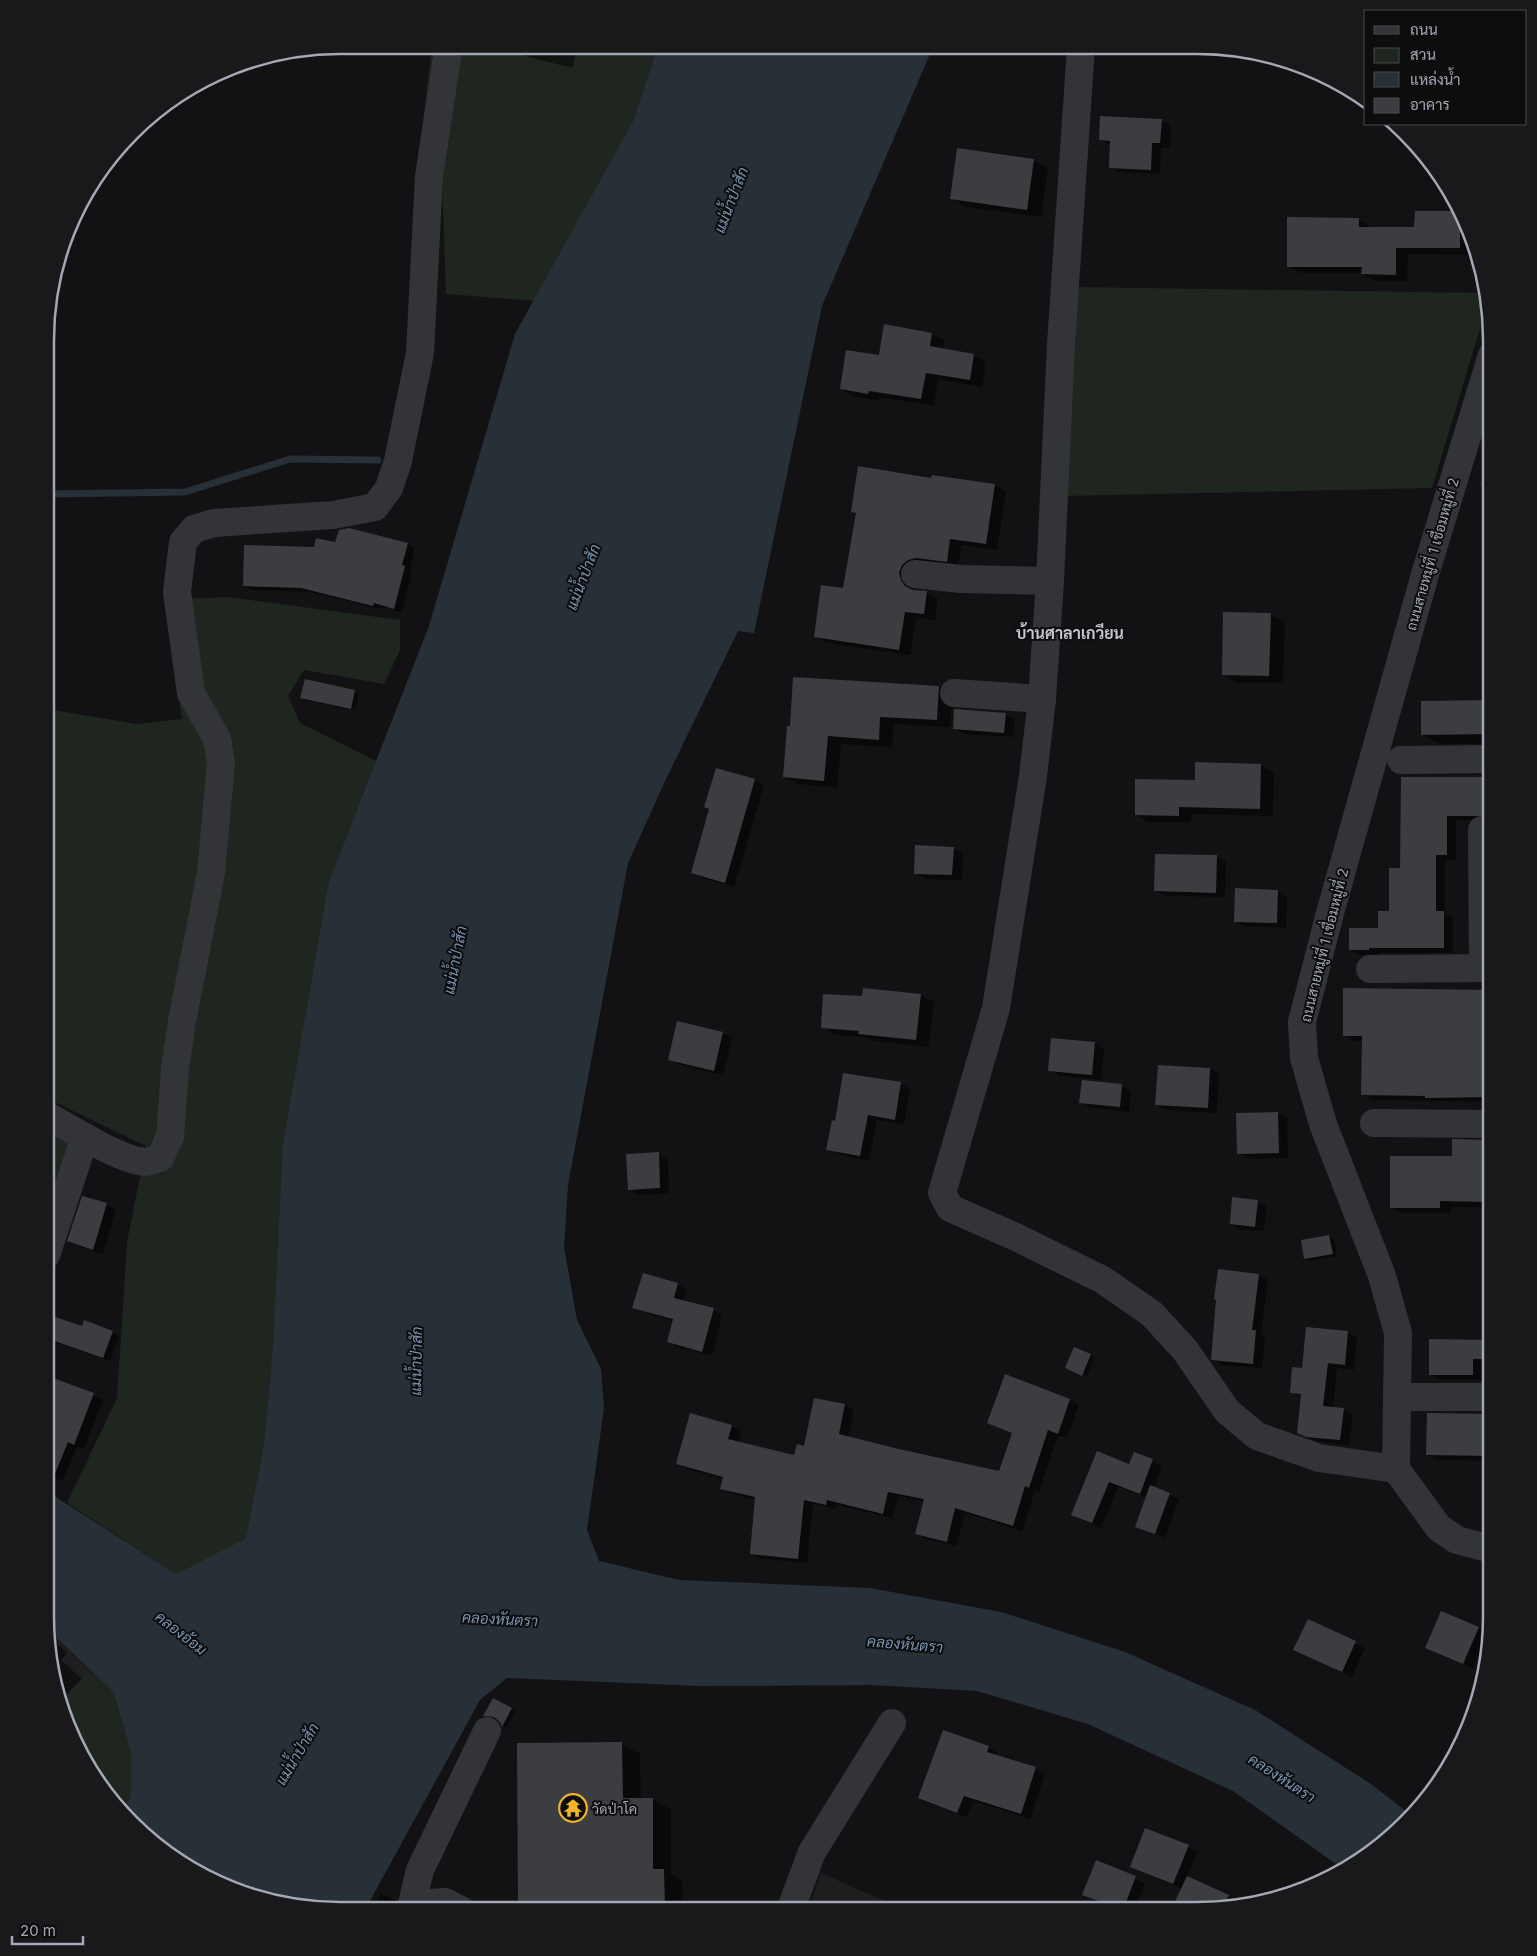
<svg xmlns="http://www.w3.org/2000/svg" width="1537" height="1956" viewBox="0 0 1537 1956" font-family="Inter,Sarabun,sans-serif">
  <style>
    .built { fill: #1e1e20 }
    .green { fill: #1e261f }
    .water { fill: #283037 }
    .shadow { fill: #0007 }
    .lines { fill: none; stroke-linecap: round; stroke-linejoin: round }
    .stream { stroke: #283037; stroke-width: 7 }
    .building { fill: #3c3d41 }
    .minor { stroke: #333438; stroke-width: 28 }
    .labels { text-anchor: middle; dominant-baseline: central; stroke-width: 4; stroke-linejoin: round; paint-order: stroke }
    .street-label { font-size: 14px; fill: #a3a8b4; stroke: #0d0d0e }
    .poi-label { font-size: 14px; fill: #a3a8b4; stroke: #0d0d0e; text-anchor: start }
    .water-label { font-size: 15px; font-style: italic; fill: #7995b0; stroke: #0d0d0e }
    .quarter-label { font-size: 16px; font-weight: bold; fill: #c4c7d0; stroke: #0d0d0e }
    .rim { fill: none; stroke: #a3a8b4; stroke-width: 2.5 }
  </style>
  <rect width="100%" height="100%" fill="#121214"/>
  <g class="built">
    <path d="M 47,1628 L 114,1693 L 121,1813 L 84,1763 L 55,1693 Z"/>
    <path d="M 821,1873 L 905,1910 L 808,1910 Z"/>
  </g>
  <g class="green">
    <path d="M 432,45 L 658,46 L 633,121 L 534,301 L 446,294 L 442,183 L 416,180 Z"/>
    <path d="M 1077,287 L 1482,293 L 1487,305 L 1432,488 L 1062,496 Z"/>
    <path d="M 1492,441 L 1492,486 L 1480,486 Z"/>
    <path d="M 227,597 L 400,620 L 400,650 L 384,684 L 304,670 L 288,696 L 300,723 L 376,761 L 329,881 L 273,1345 L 264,1444 L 246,1538 L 176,1574 L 67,1503 L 117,1398 L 127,1242 L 146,1146 L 46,1098 L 47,709 L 137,724 L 182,719 L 164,600 Z"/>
    <path d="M 46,1126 L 77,1143 L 46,1231 Z"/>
    <path d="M 90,1671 L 114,1693 L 131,1753 L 131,1796 L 121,1813 L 84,1763 L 58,1700 Z"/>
  </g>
  <path class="water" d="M 658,46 L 933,47 L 822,306 L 754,633 L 738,631 L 665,781 L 628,863 L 568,1185 L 564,1247 L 577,1320 L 601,1369 L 604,1408 L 587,1530 L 599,1561 L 679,1580 L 870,1588 L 1001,1612 L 1125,1652 L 1255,1710 L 1371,1784 L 1412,1816 L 1405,1825 L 1346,1871 L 1233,1791 L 1088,1724 L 977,1691 L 872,1685 L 700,1686 L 507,1678 L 480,1700 L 365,1910 L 320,1910 L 245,1895 L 176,1861 L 121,1813 L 131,1796 L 131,1753 L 114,1693 L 47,1628 L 45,1617 L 45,1490 L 176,1574 L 246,1538 L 264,1444 L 273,1345 L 283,1144 L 329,881 L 429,626 L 515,334 L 633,121 Z"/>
  <g class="shadow">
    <path d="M 517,46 L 578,46 L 572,68 L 525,56 L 516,50 Z"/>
    <path d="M 1161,120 L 1171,126 L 1170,148 L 1161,148 L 1160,174 L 1119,172 L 1110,167 L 1111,145 L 1100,139 Z"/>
    <path d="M 1033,160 L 1048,168 L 1041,217 L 966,207 L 952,199 Z"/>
    <path d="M 1460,212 L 1471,238 L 1471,255 L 1408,254 L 1407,281 L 1375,281 L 1362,273 L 1300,273 L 1288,266 L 1358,219 L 1370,226 L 1370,228 L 1416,229 Z"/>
    <path d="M 885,326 L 932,334 L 944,341 L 943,350 L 974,355 L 986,362 L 982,387 L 938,379 L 934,406 L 881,397 L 881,401 L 853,396 L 841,389 L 880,357 Z"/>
    <path d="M 933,480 L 995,485 L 1006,492 L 997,550 L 962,545 L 958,567 L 910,580 L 914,591 L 927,592 L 938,599 L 935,620 L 916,618 L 910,655 L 826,643 L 815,636 L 844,590 L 857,514 L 852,512 Z"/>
    <path d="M 336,543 L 407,544 L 415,548 L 410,570 L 412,571 L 402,612 L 382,607 L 381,609 L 310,592 L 252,590 L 244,585 L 315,548 Z"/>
    <path d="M 1270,614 L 1285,623 L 1283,683 L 1237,683 L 1223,674 Z"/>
    <path d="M 306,680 L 359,694 L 355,711 L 306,700 L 301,698 Z"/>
    <path d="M 939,687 L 952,695 L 950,727 L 894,724 L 892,747 L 841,744 L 837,788 L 798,784 L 784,776 L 791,728 Z"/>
    <path d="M 1484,698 L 1492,698 L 1492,744 L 1440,744 L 1422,734 L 1484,702 Z"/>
    <path d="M 1005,714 L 1015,719 L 1013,737 L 964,734 L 954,729 Z"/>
    <path d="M 1261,765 L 1274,773 L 1273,816 L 1191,814 L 1191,822 L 1149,822 L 1136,815 L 1196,781 Z"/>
    <path d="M 1403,778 L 1492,778 L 1492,820 L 1456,820 L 1456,860 L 1445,860 L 1445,913 L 1453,918 L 1453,953 L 1378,953 L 1378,955 L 1359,955 L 1350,950 L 1379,929 L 1390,912 L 1401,869 Z"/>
    <path d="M 754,780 L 764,786 L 734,887 L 702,878 L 692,872 L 710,810 L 705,807 Z"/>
    <path d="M 953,848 L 963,853 L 962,880 L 925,879 L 916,873 Z"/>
    <path d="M 1216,856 L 1226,862 L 1225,897 L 1165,896 L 1155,890 Z"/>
    <path d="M 1278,891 L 1287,897 L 1286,928 L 1245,926 L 1235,921 Z"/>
    <path d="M 1492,991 L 1492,1102 L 1373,1100 L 1363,1095 L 1363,1041 L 1354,1041 L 1344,1035 Z"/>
    <path d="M 921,995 L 934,1002 L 929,1047 L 873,1041 L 866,1037 L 835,1035 L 822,1027 L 864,998 Z"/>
    <path d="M 678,1022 L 723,1033 L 732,1038 L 723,1075 L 679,1065 L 670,1059 Z"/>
    <path d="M 1053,1039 L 1095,1043 L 1104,1049 L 1101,1080 L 1059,1076 L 1050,1070 Z"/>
    <path d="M 1159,1066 L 1210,1069 L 1219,1074 L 1217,1113 L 1166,1110 L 1157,1104 Z"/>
    <path d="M 844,1074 L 901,1084 L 910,1089 L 904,1124 L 877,1120 L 869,1161 L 837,1154 L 828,1149 L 836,1122 Z"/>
    <path d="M 1121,1086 L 1131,1091 L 1129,1112 L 1090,1107 L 1080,1102 Z"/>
    <path d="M 1278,1113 L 1287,1118 L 1288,1158 L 1248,1159 L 1239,1153 Z"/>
    <path d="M 1454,1141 L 1492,1142 L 1492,1207 L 1451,1207 L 1451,1213 L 1401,1213 L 1391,1207 L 1453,1157 Z"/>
    <path d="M 658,1154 L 668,1159 L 669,1193 L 638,1195 L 629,1189 Z"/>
    <path d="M 1257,1201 L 1267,1206 L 1264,1231 L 1240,1229 L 1231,1224 Z"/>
    <path d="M 106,1204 L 116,1210 L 103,1254 L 78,1246 L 68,1241 Z"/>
    <path d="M 1329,1237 L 1334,1239 L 1337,1256 L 1309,1261 L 1305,1259 Z"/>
    <path d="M 1259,1275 L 1268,1280 L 1261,1334 L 1265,1337 L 1262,1368 L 1222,1365 L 1212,1359 Z"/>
    <path d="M 677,1284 L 687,1290 L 683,1302 L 713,1310 L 722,1315 L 712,1356 L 677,1347 L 668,1341 L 673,1321 L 643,1312 L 634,1307 Z"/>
    <path d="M 46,1315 L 82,1327 L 112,1332 L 119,1336 L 110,1361 L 46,1339 Z"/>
    <path d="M 1307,1328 L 1348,1333 L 1357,1338 L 1354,1370 L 1337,1368 L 1333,1408 L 1344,1409 L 1353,1415 L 1349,1445 L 1316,1441 L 1298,1433 L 1302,1397 L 1291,1392 L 1303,1369 Z"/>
    <path d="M 1492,1341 L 1492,1363 L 1482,1363 L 1482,1380 L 1440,1380 L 1430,1374 Z"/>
    <path d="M 1090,1355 L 1095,1357 L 1087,1377 L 1071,1370 Z"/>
    <path d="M 45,1377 L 93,1395 L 103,1400 L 84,1449 L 77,1447 L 63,1481 L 45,1474 Z"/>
    <path d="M 1069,1400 L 1079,1405 L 1067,1438 L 1058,1435 L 1039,1492 L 1035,1491 L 1022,1531 L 965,1513 L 956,1546 L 926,1539 L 916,1533 L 925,1502 L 898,1496 L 892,1518 L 837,1505 L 836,1509 L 813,1504 L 807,1563 L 761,1559 L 751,1553 L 756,1500 L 731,1493 L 722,1488 L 724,1479 L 687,1469 L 677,1464 L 732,1426 L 741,1431 L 738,1443 L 795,1457 L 844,1405 L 854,1410 L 848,1437 L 1000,1472 L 1013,1434 L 988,1423 Z"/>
    <path d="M 1428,1414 L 1491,1415 L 1491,1461 L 1437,1460 L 1427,1455 Z"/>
    <path d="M 1098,1453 L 1130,1466 L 1135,1453 L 1162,1466 L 1154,1488 L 1179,1499 L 1165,1538 L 1137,1526 L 1147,1497 L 1118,1487 L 1101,1528 L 1072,1514 Z"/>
    <path d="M 1308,1621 L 1365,1648 L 1352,1677 L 1295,1650 Z"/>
    <path d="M 1478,1628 L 1487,1634 L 1473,1668 L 1436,1653 Z"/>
    <path d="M 47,1631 L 50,1634 L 48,1636 L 67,1653 L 61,1660 L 82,1679 L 65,1696 L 55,1689 Z"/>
    <path d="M 511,1709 L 515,1711 L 506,1728 L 503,1726 L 498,1719 L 485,1716 Z"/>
    <path d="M 622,1744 L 640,1754 L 641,1799 L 652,1799 L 671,1809 L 671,1874 L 682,1881 L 683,1910 L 525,1910 L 520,1907 Z"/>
    <path d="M 988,1747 L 997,1752 L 996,1756 L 1035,1768 L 1045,1774 L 1030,1819 L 974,1801 L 967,1817 L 929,1803 L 920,1798 Z"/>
    <path d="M 1188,1847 L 1198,1852 L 1187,1877 L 1237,1901 L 1235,1905 L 1238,1907 L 1216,1910 L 1181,1910 L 1174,1907 L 1182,1889 L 1131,1867 Z"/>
    <path d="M 1096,1862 L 1145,1883 L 1134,1910 L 1121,1910 L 1084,1894 Z"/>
    <path d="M 381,1893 L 406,1906 L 405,1910 L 372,1910 Z"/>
    <path d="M 848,1901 L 869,1910 L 844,1910 Z"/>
  </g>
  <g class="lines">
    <path class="stream" d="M 47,494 L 185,492 L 290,459 L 378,460"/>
  </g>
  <g class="building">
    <path d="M 1100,116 L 1162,119 L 1160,143 L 1152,143 L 1151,170 L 1109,168 L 1110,141 L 1099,140 Z"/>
    <path d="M 957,148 L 1034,159 L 1027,210 L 950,199 Z"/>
    <path d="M 1415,211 L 1460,211 L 1460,248 L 1396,248 L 1396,275 L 1361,274 L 1362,267 L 1287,267 L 1287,217 L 1359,218 L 1359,227 L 1414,227 Z"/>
    <path d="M 884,324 L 932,333 L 930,346 L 974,354 L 970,380 L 926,373 L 921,399 L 869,391 L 868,394 L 840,389 L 846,350 L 879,355 Z"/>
    <path d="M 858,466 L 931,478 L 932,475 L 995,484 L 986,544 L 950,539 L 947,562 L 916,558 L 908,560 L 902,565 L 899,573 L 901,580 L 905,586 L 913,590 L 927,591 L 924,614 L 905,612 L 899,650 L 814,637 L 821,585 L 843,588 L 856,513 L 851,512 Z"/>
    <path d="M 349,528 L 408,543 L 402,565 L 405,566 L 394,609 L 374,603 L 373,606 L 301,588 L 243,586 L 244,545 L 314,547 L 316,538 L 335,542 L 339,530 Z"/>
    <path d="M 1223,612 L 1271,613 L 1269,676 L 1222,675 Z"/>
    <path d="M 793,677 L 939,686 L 937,720 L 880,717 L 879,740 L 828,736 L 824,781 L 783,777 L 787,726 L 790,726 Z"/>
    <path d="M 305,679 L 355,690 L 351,709 L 300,698 Z"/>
    <path d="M 1492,700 L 1492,734 L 1421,735 L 1421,701 Z"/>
    <path d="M 954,709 L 1006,713 L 1004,733 L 953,729 Z"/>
    <path d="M 1195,762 L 1261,764 L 1260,809 L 1179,807 L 1179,816 L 1135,815 L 1135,779 L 1195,780 Z"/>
    <path d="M 716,768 L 755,779 L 725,883 L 691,873 L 709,809 L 704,807 Z"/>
    <path d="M 1401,777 L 1492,777 L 1492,816 L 1447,816 L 1447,855 L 1436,855 L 1436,911 L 1444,911 L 1444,948 L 1369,948 L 1369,950 L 1349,950 L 1349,928 L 1378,928 L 1378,911 L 1389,911 L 1389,868 L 1400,868 Z"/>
    <path d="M 915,845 L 954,847 L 952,875 L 914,874 Z"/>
    <path d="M 1155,854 L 1217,855 L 1216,893 L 1154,891 Z"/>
    <path d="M 1235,888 L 1278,890 L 1277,923 L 1234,922 Z"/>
    <path d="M 863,988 L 921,994 L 916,1040 L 858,1034 L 859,1031 L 821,1028 L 823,994 L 862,996 Z"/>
    <path d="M 1343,988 L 1492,990 L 1492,1097 L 1425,1098 L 1425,1096 L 1361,1095 L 1362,1036 L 1343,1036 Z"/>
    <path d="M 677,1021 L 723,1032 L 714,1071 L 668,1060 Z"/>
    <path d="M 1051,1038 L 1095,1042 L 1092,1075 L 1048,1071 Z"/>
    <path d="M 1158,1065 L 1210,1068 L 1208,1108 L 1155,1105 Z"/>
    <path d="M 843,1073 L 901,1082 L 895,1120 L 868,1115 L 860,1156 L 826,1150 L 832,1120 L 835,1121 Z"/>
    <path d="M 1082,1080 L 1122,1084 L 1120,1107 L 1079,1103 Z"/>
    <path d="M 1278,1112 L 1279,1153 L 1237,1154 L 1236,1113 Z"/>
    <path d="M 1452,1139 L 1490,1140 L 1490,1202 L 1440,1201 L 1440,1208 L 1390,1208 L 1390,1156 L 1452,1156 Z"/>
    <path d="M 659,1152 L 660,1188 L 628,1190 L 626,1154 Z"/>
    <path d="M 82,1196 L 107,1203 L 93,1250 L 67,1241 Z"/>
    <path d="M 1232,1197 L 1258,1200 L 1255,1227 L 1230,1224 Z"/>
    <path d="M 1329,1235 L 1333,1254 L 1304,1259 L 1301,1240 Z"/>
    <path d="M 1218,1269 L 1259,1274 L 1252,1330 L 1256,1330 L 1253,1364 L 1211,1360 L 1216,1300 L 1214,1299 Z"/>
    <path d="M 643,1273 L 678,1283 L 674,1298 L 714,1308 L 702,1352 L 667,1342 L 673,1319 L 632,1308 Z"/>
    <path d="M 46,1314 L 82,1326 L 84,1320 L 113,1331 L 103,1358 L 46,1338 Z"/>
    <path d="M 1306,1327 L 1348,1331 L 1345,1365 L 1328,1363 L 1323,1406 L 1344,1408 L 1340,1440 L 1306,1437 L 1297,1433 L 1301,1394 L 1290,1393 L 1292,1367 L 1302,1368 Z"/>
    <path d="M 1429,1339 L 1492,1340 L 1492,1359 L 1473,1359 L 1473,1375 L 1429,1375 Z"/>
    <path d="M 1074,1347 L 1091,1354 L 1082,1376 L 1065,1368 Z"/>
    <path d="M 1005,1374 L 1070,1399 L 1058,1434 L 1048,1430 L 1029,1488 L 1025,1486 L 1013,1526 L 955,1508 L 947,1542 L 915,1534 L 924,1499 L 888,1492 L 883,1514 L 827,1500 L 826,1505 L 804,1500 L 798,1559 L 750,1554 L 755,1497 L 720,1489 L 723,1477 L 676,1464 L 690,1413 L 732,1425 L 728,1439 L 794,1455 L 797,1444 L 804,1446 L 814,1398 L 845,1404 L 839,1434 L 899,1449 L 999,1471 L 1012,1433 L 987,1423 Z"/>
    <path d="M 53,1378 L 94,1393 L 74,1445 L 68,1442 L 46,1496 L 45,1399 Z"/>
    <path d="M 1427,1413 L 1491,1414 L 1491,1456 L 1426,1455 Z"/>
    <path d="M 1097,1451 L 1129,1464 L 1134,1452 L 1153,1459 L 1140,1494 L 1109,1482 L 1092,1523 L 1071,1515 Z"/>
    <path d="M 1150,1485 L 1170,1493 L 1155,1534 L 1135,1527 Z"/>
    <path d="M 1441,1611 L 1479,1627 L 1463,1664 L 1425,1648 Z"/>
    <path d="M 1308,1619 L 1356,1641 L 1342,1672 L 1293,1650 Z"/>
    <path d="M 493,1698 L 512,1708 L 502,1727 L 500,1722 L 494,1717 L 483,1716 Z"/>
    <path d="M 943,1730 L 989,1746 L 987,1752 L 1036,1767 L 1021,1814 L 964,1796 L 957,1813 L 918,1798 Z"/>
    <path d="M 622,1742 L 623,1798 L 653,1798 L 653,1869 L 664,1869 L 665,1907 L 518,1908 L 517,1743 Z"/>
    <path d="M 1145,1828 L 1189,1845 L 1173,1884 L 1130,1867 Z"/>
    <path d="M 1096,1860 L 1136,1876 L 1123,1910 L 1082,1895 Z"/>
    <path d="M 1187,1876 L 1229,1895 L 1222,1910 L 1171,1910 Z"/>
  </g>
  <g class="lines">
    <g class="minor">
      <path d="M 1081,47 L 1061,344 L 1050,581 L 1042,699 L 1033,776 L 996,1008 L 942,1193 L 950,1208 L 1018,1238 L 1103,1280 L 1152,1314 L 1185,1350 L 1227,1411 L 1257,1436 L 1319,1458 L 1396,1469"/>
      <path d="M 915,574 L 961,579 L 1050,581"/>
      <path d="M 954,693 L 1042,699"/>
      <path d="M 1401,760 L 1492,759"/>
      <path d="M 1482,830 L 1483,968"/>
      <path d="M 1370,969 L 1492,968"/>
      <path d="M 46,1115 C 70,1128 119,1160 145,1162 C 150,1162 155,1159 160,1158 L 170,1137 L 175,1069 L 182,1021 L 211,873 L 221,763 L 217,739 L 191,693 L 177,592 L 183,542 L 194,529 L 214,523 L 333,515 L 375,507 L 389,488 L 398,461 L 420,353 L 429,176 L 449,45"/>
      <path d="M 1374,1123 L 1492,1124"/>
      <path d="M 46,1255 L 85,1137"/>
      <path d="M 1398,1397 L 1491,1397"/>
      <path d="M 1491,1549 L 1457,1540 L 1439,1528 L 1396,1469 L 1398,1333 L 1382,1276 L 1323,1124 L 1304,1058 L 1302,1022 L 1330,913 L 1426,571 L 1492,355"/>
      <path d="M 412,1904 L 445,1902 L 461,1910"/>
      <path d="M 409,1910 L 412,1904 L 420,1870 L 487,1731"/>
      <path d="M 792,1910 L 793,1903 L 812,1852 L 892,1723"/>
    </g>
  </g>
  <defs>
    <symbol id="temple-ring" viewBox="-11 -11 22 22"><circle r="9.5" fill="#0d0d0e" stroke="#f2b42b" stroke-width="1.5"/><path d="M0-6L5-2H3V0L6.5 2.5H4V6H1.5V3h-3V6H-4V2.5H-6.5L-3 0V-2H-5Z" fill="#f2b42b"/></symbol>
  </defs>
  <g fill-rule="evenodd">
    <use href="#temple-ring" x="557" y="1792" width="32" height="32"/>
  </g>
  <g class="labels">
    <g class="street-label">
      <text transform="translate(1432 554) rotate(-74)">ถนนสายหมู่ที่ 1 เชื่อมหมู่ที่ 2</text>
      <text transform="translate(1324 945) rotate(-76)">ถนนสายหมู่ที่ 1 เชื่อมหมู่ที่ 2</text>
    </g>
    <g class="poi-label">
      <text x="592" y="1808">วัดป่าโค</text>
    </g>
    <g class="water-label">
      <text transform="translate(731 200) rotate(-69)">แม่น้ำป่าสัก</text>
      <text transform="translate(583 577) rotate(-69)">แม่น้ำป่าสัก</text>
      <text transform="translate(455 960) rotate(-79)">แม่น้ำป่าสัก</text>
      <text transform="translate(416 1361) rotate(-89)">แม่น้ำป่าสัก</text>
      <text transform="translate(500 1619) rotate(3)">คลองหันตรา</text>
      <text transform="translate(181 1633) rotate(38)">คลองอ้อม</text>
      <text transform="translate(905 1644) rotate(5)">คลองหันตรา</text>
      <text transform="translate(297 1754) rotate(-59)">แม่น้ำป่าสัก</text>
      <text transform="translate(1282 1778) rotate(33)">คลองหันตรา</text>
    </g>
    <g class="quarter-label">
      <text x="1070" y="633">บ้านศาลาเกวียน</text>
    </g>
  </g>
  <path d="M0 0H1537V1956H0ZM340 54H1197A286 286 0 0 1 1483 340V1616A286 286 0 0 1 1197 1902H340A286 286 0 0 1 54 1616V340A286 286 0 0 1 340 54Z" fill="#19191b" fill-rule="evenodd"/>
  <path class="rim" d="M340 54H1197A286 286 0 0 1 1483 340V1616A286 286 0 0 1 1197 1902H340A286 286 0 0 1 54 1616V340A286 286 0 0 1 340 54Z"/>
  <rect x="1364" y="10" width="162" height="115" fill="#0d0d0e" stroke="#494b50"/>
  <rect x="1374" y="26" width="25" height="8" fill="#333438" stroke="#494b50"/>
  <text x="1410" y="35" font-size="15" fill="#a3a8b4">ถนน</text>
  <rect x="1374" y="48" width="25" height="15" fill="#1e261f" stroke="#494b50"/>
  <text x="1410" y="60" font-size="15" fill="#a3a8b4">สวน</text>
  <rect x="1374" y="72" width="25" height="15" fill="#283037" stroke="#494b50"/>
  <text x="1410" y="85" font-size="15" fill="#a3a8b4">แหล่งน้ำ</text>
  <rect x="1374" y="98" width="25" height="15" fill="#3c3d41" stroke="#494b50"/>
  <text x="1410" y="110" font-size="15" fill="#a3a8b4">อาคาร</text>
  <path d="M12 1936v8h71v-8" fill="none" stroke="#a3a8b4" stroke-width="2.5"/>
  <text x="20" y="1936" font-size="15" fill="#a3a8b4" stroke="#0d0d0e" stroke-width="4" paint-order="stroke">20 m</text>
</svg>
